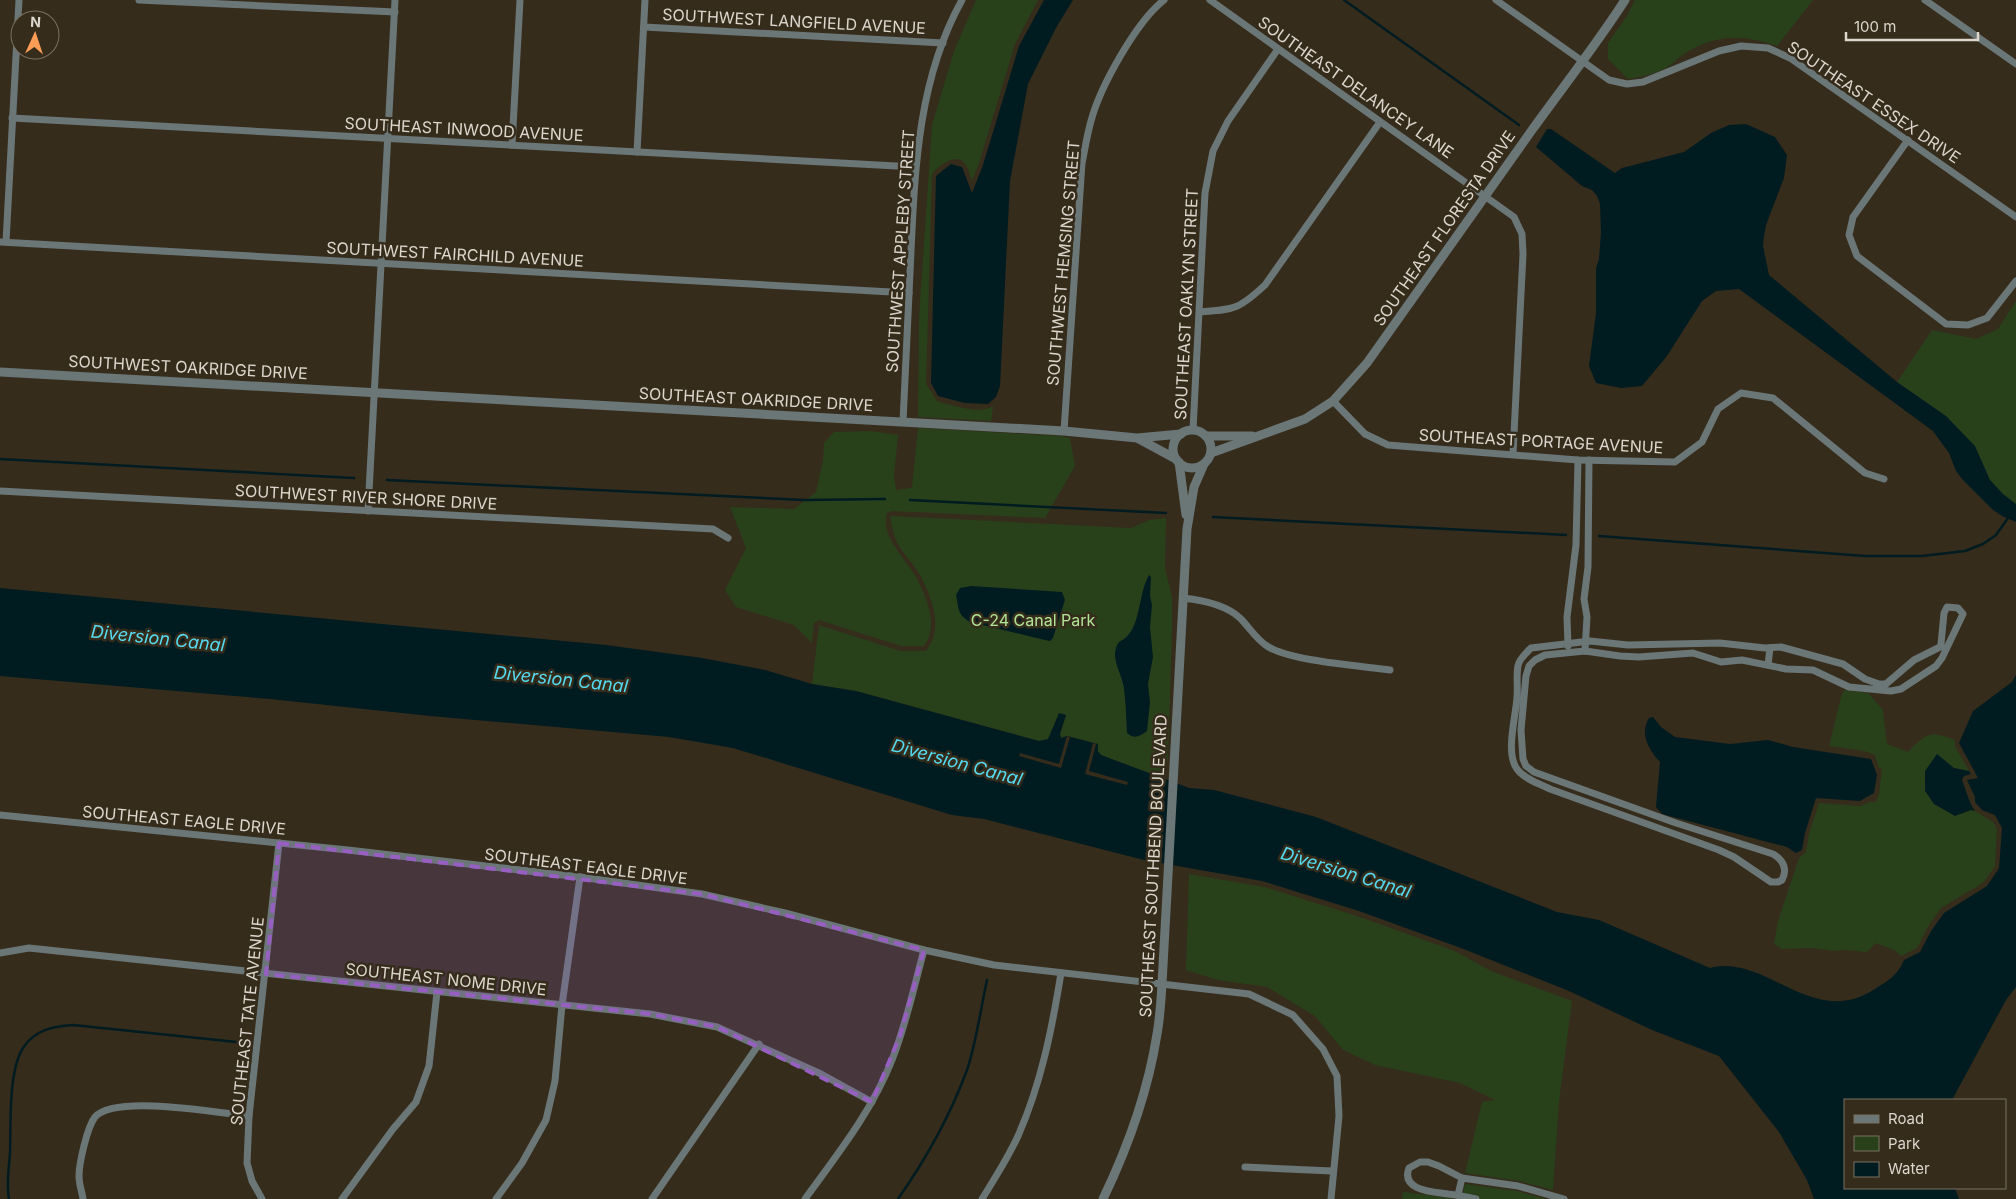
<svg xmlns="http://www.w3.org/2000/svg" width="2016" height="1199" viewBox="0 0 2016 1199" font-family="Inter,sans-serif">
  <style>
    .green { fill: #29411b }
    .water { fill: #011c21 }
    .pier { fill: #352c1c }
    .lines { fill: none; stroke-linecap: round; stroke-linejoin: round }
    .stream { stroke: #011c21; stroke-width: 2.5 }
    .minor { stroke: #6b7677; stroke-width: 7 }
    .tertiary { stroke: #6b7677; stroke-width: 9 }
    .marked { fill: #985fc3; fill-opacity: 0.2; stroke: #985fc3; stroke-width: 4; stroke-dasharray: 10 6; stroke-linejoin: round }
    .labels { text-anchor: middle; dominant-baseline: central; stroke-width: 5; stroke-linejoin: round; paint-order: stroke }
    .street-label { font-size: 16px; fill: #dcd6cc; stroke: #352c1c }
    .park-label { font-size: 16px; fill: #b1e495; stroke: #352c1c }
    .water-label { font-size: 18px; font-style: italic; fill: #55dbf1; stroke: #352c1c }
  </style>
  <rect width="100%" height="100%" fill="#352c1c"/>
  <g class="green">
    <path d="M 976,0 L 1038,0 L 1015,44 L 979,163 L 972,181 C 970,176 969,169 966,165 C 957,151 939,165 932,174 L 926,384 L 937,401 C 950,405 982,415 993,406 L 991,421 L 918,417 L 919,318 L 932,125 L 954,51 Z"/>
    <path d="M 1635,0 L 1813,0 L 1777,46 C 1742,34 1716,34 1684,54 C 1679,57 1676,61 1672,64 C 1660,73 1642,77 1628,79 L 1608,59 L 1608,43 L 1627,16 Z"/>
    <path d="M 2016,301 L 2016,511 L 1897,382 L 1932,330 L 1976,339 L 1998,329 Z"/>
    <path d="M 918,428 L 1060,436 L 1070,438 L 1075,466 L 1045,518 L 891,511 L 887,513 C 879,535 907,560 916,577 C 927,598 939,626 924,646 L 901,646 L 819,620 L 814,623 L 812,643 L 794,625 L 736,607 L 725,590 L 746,548 L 730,507 L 794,509 L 816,492 L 823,461 L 824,443 L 834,432 L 870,431 L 898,435 L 894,475 L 896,490 L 912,488 Z"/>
    <path d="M 890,516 L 1131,528 L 1149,520 L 1166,518 L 1165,569 L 1172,596 L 1172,630 L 1168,761 L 1164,761 L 1160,777 L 1100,755 L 1098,751 L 1098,744 L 1067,736 L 1061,738 L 1060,734 L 1066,715 L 1060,713 L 1048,739 L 1039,741 L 856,691 L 812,684 L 819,625 L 900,651 L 926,651 C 944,628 932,598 920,575 C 914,564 905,556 899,546 C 894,537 892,527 890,516 Z"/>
    <path d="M 1844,690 L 1868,693 L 1883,710 L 1887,744 L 1908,752 C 1926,733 1930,730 1955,740 L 1955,746 L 1969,771 L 1954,768 L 1934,804 L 1955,815 L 1971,810 L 1975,811 L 1993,822 L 1997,829 L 1995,866 L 1984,882 L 1941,908 L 1927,928 L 1917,948 L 1901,956 L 1894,950 L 1876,943 L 1867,952 L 1845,950 L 1834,951 L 1812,948 L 1782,949 L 1774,944 L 1778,921 L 1799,858 L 1806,852 L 1809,834 L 1819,803 L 1860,806 L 1870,802 L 1876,802 L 1879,794 L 1882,769 L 1879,768 L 1875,755 L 1864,751 L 1829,746 L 1841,697 Z"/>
    <path d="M 1189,874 L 1264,887 L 1357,916 L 1455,951 L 1491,971 L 1572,1001 L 1559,1101 L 1553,1190 L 1519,1181 L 1465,1173 L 1482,1102 L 1495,1100 L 1460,1083 L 1375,1065 L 1343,1050 L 1315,1016 L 1267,987 L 1218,980 L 1186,970 Z"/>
    <path d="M 1465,1184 L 1517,1191 L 1546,1199 L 1462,1199 Z"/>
    <path d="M 1403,1192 L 1451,1198 L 1453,1196 L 1452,1199 L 1402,1199 Z"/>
  </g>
  <g class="water">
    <path d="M 1044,0 L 1073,0 L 1057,26 L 1028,84 L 1010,181 L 1000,386 L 996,397 L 988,404 L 965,403 L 938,396 L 931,383 L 936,176 L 951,164 L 962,167 L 972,193 L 983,165 L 1019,46 Z"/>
    <path d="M 1746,124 L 1775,137 L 1787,155 L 1784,178 L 1766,225 L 1764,236 L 1763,246 L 1769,275 L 1897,382 L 1946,416 L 1975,446 L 1990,480 L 2003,494 L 2016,504 L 2016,522 L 2002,516 L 1992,509 L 1963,480 L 1956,471 L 1949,453 L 1933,431 L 1739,289 L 1716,291 L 1702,301 L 1667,356 L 1642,386 L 1621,388 L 1596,383 L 1589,366 L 1596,313 L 1596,268 L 1599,259 L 1601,232 L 1600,204 L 1597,196 L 1592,190 L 1582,186 L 1536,147 L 1547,129 L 1551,129 L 1615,173 L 1622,168 L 1684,152 L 1711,133 L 1729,125 Z"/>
    <path d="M 1149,575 L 1151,577 L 1150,596 L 1152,605 L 1150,627 L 1153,657 L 1148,684 L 1150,702 L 1147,731 C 1140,736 1135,740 1127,733 C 1126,718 1126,703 1124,689 C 1123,674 1108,657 1119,642 C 1142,632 1137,595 1149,575 Z"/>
    <path d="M 971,586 L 1062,592 L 1065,600 L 1053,638 L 1050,641 L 1045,640 L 970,622 C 957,614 959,609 956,595 L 960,588 Z"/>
    <path d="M 0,588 L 606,645 L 702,658 L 765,670 L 812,684 L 856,691 L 1039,741 L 1048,739 L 1059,713 L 1066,715 L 1060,734 L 1061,738 L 1067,736 L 1098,744 L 1098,751 L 1101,755 L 1189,788 L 1214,790 L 1316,817 L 1557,912 L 1599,920 L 1710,968 C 1766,953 1812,1030 1875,989 C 1889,980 1897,976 1904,960 L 1920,952 L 1931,931 L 1944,913 L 1987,886 L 1999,868 L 2002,828 L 1995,815 L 1982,810 L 1975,802 L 1975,797 L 1967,780 L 1978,778 L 1959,743 L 1973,711 L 2012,682 L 2016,675 L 2016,987 L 2006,1000 L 1952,1100 L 1845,1100 L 1845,1188 L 1955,1188 L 1959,1199 L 1814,1199 L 1807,1180 L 1779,1132 L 1719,1056 L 1652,1030 L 1569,991 L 1461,948 L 1359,911 L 1262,881 L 1144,860 L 984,819 L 952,815 L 733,748 L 669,737 L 430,716 L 270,699 L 0,676 Z"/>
    <path d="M 1653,717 L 1661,727 L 1675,737 L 1730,744 L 1768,740 L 1793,747 L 1871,759 L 1877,775 L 1874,793 L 1860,801 L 1816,798 L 1805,833 L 1802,850 L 1796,853 L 1787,847 L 1662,814 L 1656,807 L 1660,762 C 1649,750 1639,734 1649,718 Z"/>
    <path d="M 1937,754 L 1954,768 L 1969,771 L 1971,774 L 1964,776 L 1962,780 C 1966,790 1969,803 1975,811 L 1971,810 L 1955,816 L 1934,804 L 1925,791 L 1925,771 Z"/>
  </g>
  <g class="pier">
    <path d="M 1067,736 L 1070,737 L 1061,768 L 1019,756 L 1020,753 L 1059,764 Z"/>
    <path d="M 1093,743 L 1096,744 L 1089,771 L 1128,782 L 1127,785 L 1085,774 Z"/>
  </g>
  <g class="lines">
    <g class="stream">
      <path d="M 1344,0 L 1519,125"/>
      <path d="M 0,459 L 354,478"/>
      <path d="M 387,480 L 804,500 L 885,499"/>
      <path d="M 910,500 L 1166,513"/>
      <path d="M 1213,517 L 1566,535"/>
      <path d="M 1599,536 L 1865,556 L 1922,556 L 1965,551 L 1983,544 L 1996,535 L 2008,518"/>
      <path d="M 9,1199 C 6,1184 9,1168 10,1153 C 11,1125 8,1072 23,1048 C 34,1030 54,1026 73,1025 L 246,1043"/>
      <path d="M 898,1199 C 926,1159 950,1116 967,1070 C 976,1044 981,1007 987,980"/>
    </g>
    <g class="minor">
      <path d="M 139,0 L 395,12"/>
      <path d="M 1210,0 L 1514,217 L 1522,234 L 1523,254 L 1513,454"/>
      <path d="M 1496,0 L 1609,80 L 1627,84 L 1643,82 L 1719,51 L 1741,46 L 1768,48 L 1790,58 L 2016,217"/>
      <path d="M 1925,0 L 2016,64"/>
      <path d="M 644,27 L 943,43"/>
      <path d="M 12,118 L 915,167"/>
      <path d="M 1908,140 L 1853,217 L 1849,235 L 1857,256 L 1946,324 L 1968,325 L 1987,318 L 2016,281"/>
      <path d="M 512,145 L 520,0"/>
      <path d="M 637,152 L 645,0"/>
      <path d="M 0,242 L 909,293"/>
      <path d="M 6,242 L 19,0"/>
      <path d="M 1200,312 C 1235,309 1238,310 1265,285 L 1380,122"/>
      <path d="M 1333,401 L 1365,434 L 1388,445 L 1578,460 L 1675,462 L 1702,442 L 1718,409 L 1741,393 L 1773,398 L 1865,473 L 1884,479"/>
      <path d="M 903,422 C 906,365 908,308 911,251 C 915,165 919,77 962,0"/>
      <path d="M 1193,430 L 1205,193 L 1213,151 L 1228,121 L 1278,49"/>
      <path d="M 1064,431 L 1082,163 C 1085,149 1087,135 1091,121 C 1100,87 1136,22 1164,0"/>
      <path d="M 0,491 L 713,529 L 728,538"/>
      <path d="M 368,511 L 395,0"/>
      <path d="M 1183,598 C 1202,600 1226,605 1240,618 C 1249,627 1256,639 1267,646 C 1289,661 1361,666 1390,670"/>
      <path d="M 1947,607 L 1958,608 L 1963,614 L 1942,658 L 1936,666 L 1901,689 L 1891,691 L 1849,687 L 1813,670 L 1786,669 L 1742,660 L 1721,662 L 1693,653 L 1639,657 L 1620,656 L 1585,651 L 1545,655 L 1535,660 L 1529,666 L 1526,676 L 1521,730 L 1523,759 L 1526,766 L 1534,772 L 1676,823 L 1773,854 C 1783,860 1788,869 1782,880 L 1778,882 L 1771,882 L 1734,857 L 1719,850 L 1550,789 C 1540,784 1524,779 1517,769 C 1505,753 1516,716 1517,697 C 1518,687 1516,676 1518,666 C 1519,659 1526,653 1531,648 L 1590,641 L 1628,645 L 1720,643 L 1765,648 L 1781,647 L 1843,664 L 1865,679 L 1879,684 L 1886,684 L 1914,660 L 1940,647 L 1941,644 L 1944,613 Z"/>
      <path d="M 1568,646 L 1567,617 L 1576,545 L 1578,460"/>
      <path d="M 1585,651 L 1587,617 L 1584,599 L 1588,567 L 1589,460"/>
      <path d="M 1768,665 L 1770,648"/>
      <path d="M 0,815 L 348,850 L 580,877 L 702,894 L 785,913 L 924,950 L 994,965 L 1249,994 L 1293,1015 L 1323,1049 L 1337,1076 L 1339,1116 L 1331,1199"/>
      <path d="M 0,953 L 29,948 L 650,1014 L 717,1027 L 821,1074 L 872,1102"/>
      <path d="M 1245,1167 L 1332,1171"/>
      <path d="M 1458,1195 L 1462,1178"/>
      <path d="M 83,1199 C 82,1192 79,1184 79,1176 C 79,1164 87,1127 95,1117 C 115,1094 219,1113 249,1116"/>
      <path d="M 262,1199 L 252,1181 L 247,1163 L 249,1116 L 279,843"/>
      <path d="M 342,1199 L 393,1129 L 416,1102 L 429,1066 L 437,992"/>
      <path d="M 496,1199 L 522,1163 L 546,1120 L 555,1081 L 562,1005 L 580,877"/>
      <path d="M 652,1199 L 759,1044"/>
      <path d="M 805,1199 C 837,1155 872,1111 892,1060 C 906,1025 914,987 924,950"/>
      <path d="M 982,1199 C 995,1178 1008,1158 1018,1136 C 1041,1084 1052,1029 1061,973"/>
      <path d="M 1476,1199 C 1467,1197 1458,1195 1448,1194 C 1435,1192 1400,1191 1409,1168 L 1420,1162 L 1428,1162 L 1439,1166 L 1462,1178 L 1518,1186 L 1564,1199"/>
    </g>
    <g class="tertiary">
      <path d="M 0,372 L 1064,431 L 1137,438 L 1181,434"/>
      <circle cx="1192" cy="449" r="19"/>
      <path d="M 1206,436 L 1252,436"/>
      <path d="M 1139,439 L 1176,459"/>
      <path d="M 1211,453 L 1305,419 L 1333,401 L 1367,363 C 1422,286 1477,208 1532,130 C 1563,87 1596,45 1625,0"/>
      <path d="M 1179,462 L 1186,515"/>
      <path d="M 1103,1199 C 1128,1147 1148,1092 1157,1034 C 1160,1018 1161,1001 1162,984 L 1187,529 L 1194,487 L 1204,464"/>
    </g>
  </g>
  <path class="marked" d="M 279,843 L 702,894 L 924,950 L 900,1036 L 872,1102 L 717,1027 L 650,1014 L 266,974 Z"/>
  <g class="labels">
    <g class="street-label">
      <text transform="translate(794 21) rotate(3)">SOUTHWEST LANGFIELD AVENUE</text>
      <text transform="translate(1356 87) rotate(35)">SOUTHEAST DELANCEY LANE</text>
      <text transform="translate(1874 102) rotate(34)">SOUTHEAST ESSEX DRIVE</text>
      <text transform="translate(464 129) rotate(3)">SOUTHEAST INWOOD AVENUE</text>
      <text transform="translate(1444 228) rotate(-55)">SOUTHEAST FLORESTA DRIVE</text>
      <text transform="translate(900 251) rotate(-86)">SOUTHWEST APPLEBY STREET</text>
      <text transform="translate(455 254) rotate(3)">SOUTHWEST FAIRCHILD AVENUE</text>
      <text transform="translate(1063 263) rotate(-85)">SOUTHWEST HEMSING STREET</text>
      <text transform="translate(1186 304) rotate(-87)">SOUTHEAST OAKLYN STREET</text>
      <text transform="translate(188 367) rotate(3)">SOUTHWEST OAKRIDGE DRIVE</text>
      <text transform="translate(756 399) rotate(3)">SOUTHEAST OAKRIDGE DRIVE</text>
      <text transform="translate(1541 441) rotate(3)">SOUTHEAST PORTAGE AVENUE</text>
      <text transform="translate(366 497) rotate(3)">SOUTHWEST RIVER SHORE DRIVE</text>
      <text transform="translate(184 820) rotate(5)">SOUTHEAST EAGLE DRIVE</text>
      <text transform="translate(586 866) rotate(7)">SOUTHEAST EAGLE DRIVE</text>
      <text transform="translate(1153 866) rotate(-87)">SOUTHEAST SOUTHBEND BOULEVARD</text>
      <text transform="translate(446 979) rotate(6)">SOUTHEAST NOME DRIVE</text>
      <text transform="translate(247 1021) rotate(-84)">SOUTHEAST TATE AVENUE</text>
    </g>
    <g class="park-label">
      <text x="1033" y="620">C-24 Canal Park</text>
    </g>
    <g class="water-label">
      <text transform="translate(158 638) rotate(6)">Diversion Canal</text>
      <text transform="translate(561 679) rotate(6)">Diversion Canal</text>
      <text transform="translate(957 762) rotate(15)">Diversion Canal</text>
      <text transform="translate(1346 872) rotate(17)">Diversion Canal</text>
    </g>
  </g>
  <rect x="1844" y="1099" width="162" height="90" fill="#352c1c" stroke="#787062"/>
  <rect x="1854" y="1115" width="25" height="8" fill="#6b7677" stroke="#787062"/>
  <text x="1888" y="1124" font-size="15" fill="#dcd6cc">Road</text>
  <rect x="1854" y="1136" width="25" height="15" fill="#29411b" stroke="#787062"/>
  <text x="1888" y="1149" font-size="15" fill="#dcd6cc">Park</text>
  <rect x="1854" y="1162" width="25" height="15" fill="#011c21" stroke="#787062"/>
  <text x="1888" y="1174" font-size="15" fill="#dcd6cc">Water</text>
  <g transform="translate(35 35) rotate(3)"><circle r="24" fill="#352c1c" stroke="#787062"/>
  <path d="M0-4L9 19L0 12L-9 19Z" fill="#fd9c57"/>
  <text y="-8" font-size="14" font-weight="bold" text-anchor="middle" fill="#dcd6cc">N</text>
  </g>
  <path d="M1846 32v8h132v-8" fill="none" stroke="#dcd6cc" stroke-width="2.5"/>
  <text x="1854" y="32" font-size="15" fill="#dcd6cc" stroke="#352c1c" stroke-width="4" paint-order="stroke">100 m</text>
</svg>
